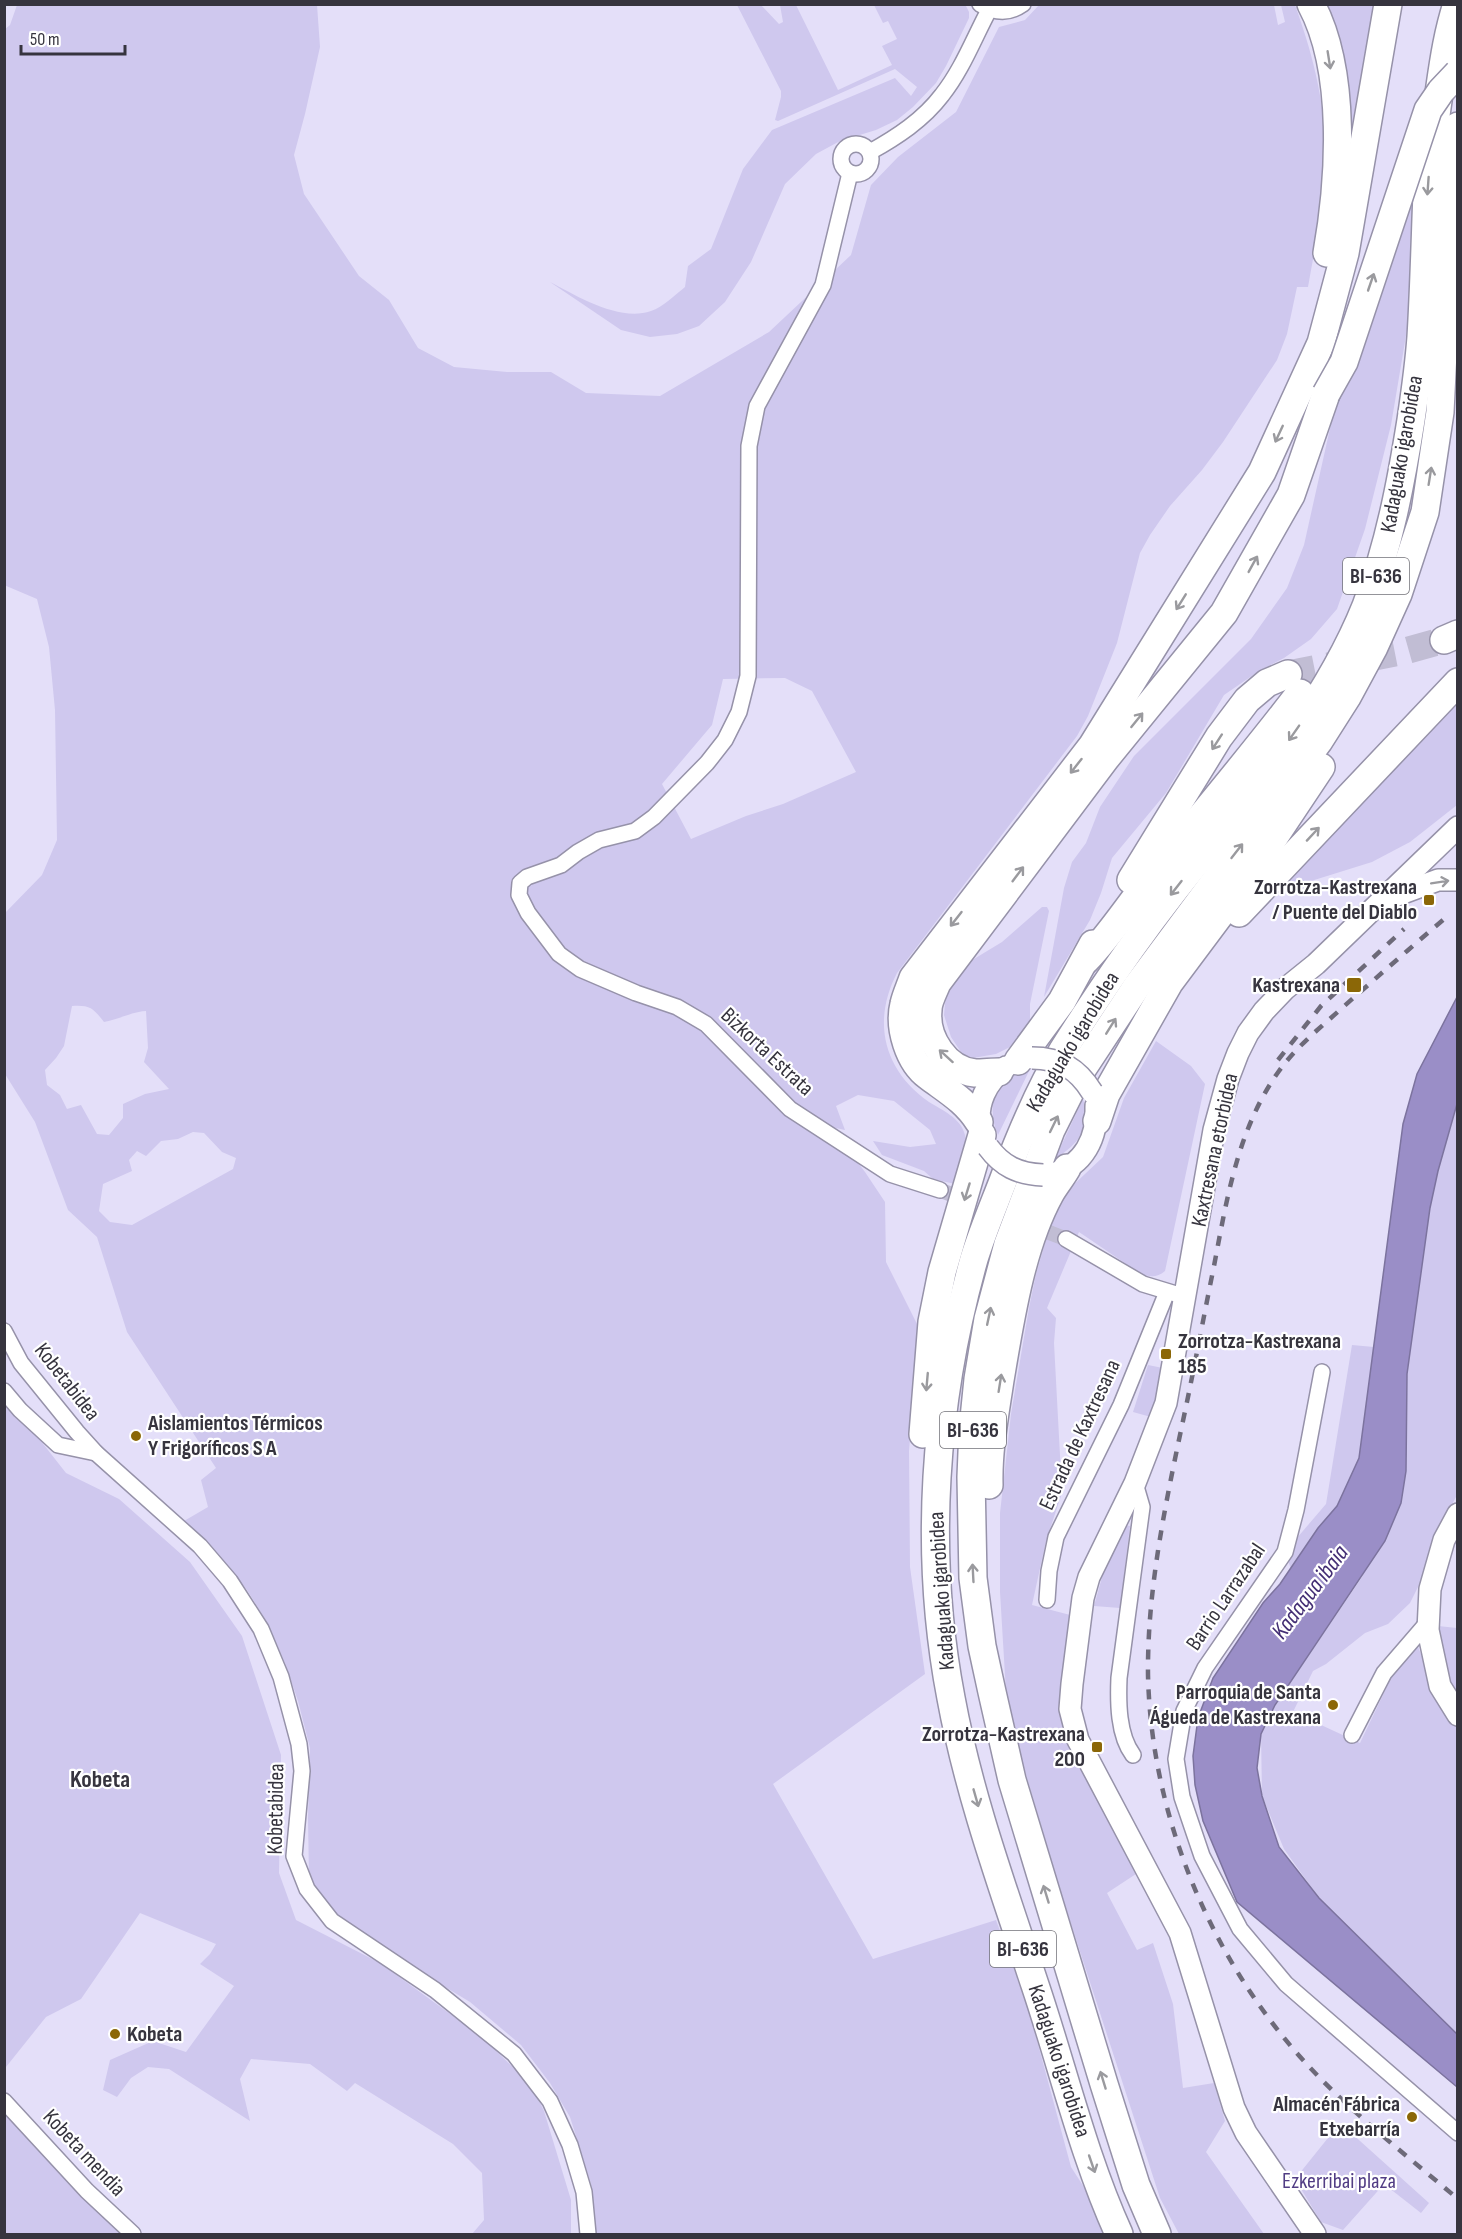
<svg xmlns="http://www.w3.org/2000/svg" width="1462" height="2239" viewBox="0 0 1462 2239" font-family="'Sofia Sans Condensed',sans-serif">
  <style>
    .green { fill: #cfc8ee; fill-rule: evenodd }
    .water { fill: #9a8ec7; stroke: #7c739e; stroke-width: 1.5 }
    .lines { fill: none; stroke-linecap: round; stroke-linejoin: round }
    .street-tunnel { stroke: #c1bdd4; stroke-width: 15; stroke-dasharray: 15 8; stroke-linecap: butt }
    .highway-tunnel { stroke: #c1bdd4; stroke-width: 27; stroke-dasharray: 27 14; stroke-linecap: butt }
    .street-casing { stroke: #9692a9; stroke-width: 18 }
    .secondary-casing { stroke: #9692a9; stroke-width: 24 }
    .highway-casing { stroke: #9692a9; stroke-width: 30 }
    .street { stroke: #fff; stroke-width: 15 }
    .secondary { stroke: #fff; stroke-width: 21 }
    .highway { stroke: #fff; stroke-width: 27 }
    .rail { stroke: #6d6a79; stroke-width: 4.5; stroke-dasharray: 10 10; stroke-linecap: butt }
    .secondary-bridge-casing { stroke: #9692a9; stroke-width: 24; stroke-linecap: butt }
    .highway-bridge-casing { stroke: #9692a9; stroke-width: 30; stroke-linecap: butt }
    .secondary-bridge { stroke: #fff; stroke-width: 21 }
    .highway-bridge { stroke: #fff; stroke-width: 27 }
    .oneway { stroke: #9a9a9e }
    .poi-dot { fill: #8b6707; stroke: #fff; stroke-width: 2 }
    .labels { text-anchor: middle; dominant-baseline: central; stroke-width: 4.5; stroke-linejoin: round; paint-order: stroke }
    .shield { fill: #fff; stroke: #727178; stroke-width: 1.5 }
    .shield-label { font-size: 21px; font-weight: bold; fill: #36343e }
    .street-label { font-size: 22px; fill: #36343e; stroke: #fff }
    .poi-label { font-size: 22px; font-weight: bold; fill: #36343e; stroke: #fff; text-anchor: end }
    .park-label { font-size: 22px; fill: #513d84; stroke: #fff }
    .water-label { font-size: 24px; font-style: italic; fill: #432e74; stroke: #fff }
    .neighbourhood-label { font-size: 24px; font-weight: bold; fill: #36343e; stroke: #fff }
  </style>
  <rect width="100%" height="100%" fill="#e4dff9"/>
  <g class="green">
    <path d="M 965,4 L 969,12 L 969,18 L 946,66 L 936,83 L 913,107 L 897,120 L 876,130 L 840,141 L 816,154 L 785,184 L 751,262 L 725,302 L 699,326 L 677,334 L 650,337 L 621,330 L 550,282 C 577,296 619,322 651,311 C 663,307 675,295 685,287 L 688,266 L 711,249 L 743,169 L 772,130 L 895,78 L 911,96 L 917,87 L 895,69 L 778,121 L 775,120 L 781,97 L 781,91 L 737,5 L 761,5 L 779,24 L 783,22 L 780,5 L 796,5 L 838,90 L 892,65 L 882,46 L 897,39 L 888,21 L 883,23 L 874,5 Z"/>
    <path d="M 1339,4 L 1378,5 L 1345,202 L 1319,5 L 1337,6 Z"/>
    <path d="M 17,5 L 317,5 L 320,47 L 305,114 L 294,155 L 304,194 L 359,276 L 389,300 L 418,348 L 454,367 L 507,372 L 551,372 L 586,393 L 660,396 L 769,332 L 851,255 L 871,185 L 898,157 L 956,112 L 999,27 L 1025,20 L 1039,5 L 1274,5 L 1278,25 L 1285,22 L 1281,5 L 1295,5 C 1311,49 1324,97 1325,145 C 1327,192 1316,241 1308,287 L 1297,287 L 1287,334 L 1277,360 L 1223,442 L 1202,470 L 1170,506 L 1150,535 L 1140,553 L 1117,643 L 1088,716 L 1077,736 L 897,973 C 872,1021 883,1070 929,1102 C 942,1110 961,1118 965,1135 C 969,1151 960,1170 955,1184 L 933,1179 L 924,1171 L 882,1155 L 873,1141 L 910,1147 L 936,1144 L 930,1130 L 894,1101 L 858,1095 L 836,1106 L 845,1130 L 831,1127 L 865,1172 L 885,1202 L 886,1262 L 919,1328 L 909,1451 L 910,1567 L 925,1674 L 773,1784 L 873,1959 L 996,1920 L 1028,2007 L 1071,2167 L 1100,2212 L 1110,2234 L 595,2234 L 591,2184 L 570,2117 L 550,2083 L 521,2045 L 470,2002 L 417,1970 L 326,1907 L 309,1879 L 308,1818 L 310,1748 L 298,1701 L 285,1663 L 267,1622 L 247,1590 L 226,1563 L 184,1521 L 208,1507 L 201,1480 L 216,1468 L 127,1332 L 97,1237 L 68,1210 L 35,1122 L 5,1074 L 5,913 L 42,875 L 57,840 L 55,710 L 49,647 L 37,599 L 4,585 L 4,30 L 10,25 ZM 785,678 L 812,691 L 856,772 L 783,804 L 746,816 L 691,839 L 662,784 L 712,725 L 723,679 ZM 72,1006 C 90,1005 93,1008 104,1022 C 120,1019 131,1012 146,1011 L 148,1048 L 144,1062 L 169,1089 L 145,1094 L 123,1104 L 123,1118 L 109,1135 L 97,1134 L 81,1105 L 67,1109 L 60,1095 L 47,1085 L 45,1070 L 56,1058 L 64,1046 ZM 193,1132 L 204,1133 L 222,1152 L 236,1158 L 233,1169 L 132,1225 L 110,1222 L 99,1211 L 103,1184 L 132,1171 L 129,1160 L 137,1151 L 146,1156 L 161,1141 L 178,1139 Z"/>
    <path d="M 1419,166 L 1413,294 L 1391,425 L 1365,529 L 1337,609 L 1311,639 L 1284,658 L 1259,671 L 1224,695 L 1166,793 L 1112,858 L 1101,893 L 1090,920 L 1044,997 L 1064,888 L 1072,862 L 1086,843 L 1100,807 L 1134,756 L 1251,639 L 1287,588 L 1304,545 L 1337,397 Z"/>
    <path d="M 1457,700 L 1457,805 L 1410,842 L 1372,862 L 1279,891 Z"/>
    <path d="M 1042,907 L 1047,907 L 1049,911 L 1030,1004 L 1030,1022 L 1010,1047 L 996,1054 L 973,1058 L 963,1055 L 951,1037 L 944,1015 L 946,993 L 969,962 L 1002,942 Z"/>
    <path d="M 1156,1041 L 1191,1066 L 1205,1084 L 1165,1271 C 1157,1278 1150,1277 1141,1274 L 1079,1232 L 1047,1308 L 1056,1318 L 1054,1343 L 1062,1493 L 1046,1541 L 1032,1605 L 1074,1616 L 1061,1696 L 1139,1872 L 1107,1893 L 1137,1950 L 1153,1943 L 1173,2004 L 1183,2088 L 1214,2083 L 1225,2121 L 1206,2152 L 1264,2234 L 1179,2234 L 1160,2198 L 1062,1896 L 1022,1761 L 1006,1692 L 1000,1592 L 1000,1513 L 1011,1414 L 1029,1308 L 1036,1274 L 1055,1209 L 1068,1190 L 1103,1157 L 1124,1098 Z"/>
    <path d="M 1030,1069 L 998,1135 C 990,1117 989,1092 1008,1079 C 1014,1075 1023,1073 1030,1069 Z"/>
    <path d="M 1083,1099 C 1092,1128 1079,1143 1055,1159 Z"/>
    <path d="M 1457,1104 L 1457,1495 L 1433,1541 L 1423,1577 L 1410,1603 L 1388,1624 L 1365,1633 L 1326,1664 L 1313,1671 L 1293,1712 L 1360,1743 L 1394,1672 L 1417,1644 L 1435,1690 L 1457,1727 L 1457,2034 L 1319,1898 L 1284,1849 L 1262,1796 L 1261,1734 L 1275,1705 L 1362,1577 L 1406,1471 L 1407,1374 L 1430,1208 L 1438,1171 Z"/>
    <path d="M 1352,1345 L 1374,1347 L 1359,1458 L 1337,1506 L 1291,1569 L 1285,1552 L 1326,1504 Z"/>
    <path d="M 1148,1365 L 1163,1368 L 1151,1417 L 1133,1412 Z"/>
    <path d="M 4,1394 L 66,1473 L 119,1499 L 190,1562 L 242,1636 L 281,1755 L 279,1873 L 296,1920 L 380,1963 L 482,2037 L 532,2086 L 544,2111 L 571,2200 L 571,2234 L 472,2234 L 484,2220 L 482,2173 L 453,2144 L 355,2083 L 347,2091 L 310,2064 L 251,2059 L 240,2079 L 250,2121 L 169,2069 L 148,2067 L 131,2078 L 117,2097 L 103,2090 L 110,2060 L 153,2041 L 186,2052 L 234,1986 L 200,1964 L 210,1954 L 216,1944 L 140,1913 L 81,1999 L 46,2017 L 6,2067 L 5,2065 Z"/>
    <path d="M 1124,1525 L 1130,1526 L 1120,1608 L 1094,1606 L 1106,1563 Z"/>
    <path d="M 1438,1626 L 1457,1628 L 1457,1703 L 1440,1655 Z"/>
    <path d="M 4,2111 L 124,2234 L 5,2234 Z"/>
    <path d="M 1340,2123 L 1429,2203 L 1421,2213 L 1384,2184 L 1343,2230 L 1321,2222 L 1295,2179 Z"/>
  </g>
  <path class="water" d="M 1457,997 L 1457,1104 L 1438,1171 L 1430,1208 L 1407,1374 L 1406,1471 L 1401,1503 L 1385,1541 L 1275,1705 L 1261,1734 L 1257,1768 L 1262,1796 L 1279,1847 L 1319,1898 L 1457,2034 L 1457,2087 L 1237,1902 L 1203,1821 L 1195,1785 L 1193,1756 L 1198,1718 L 1213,1678 L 1263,1603 L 1280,1584 L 1318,1528 L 1337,1506 L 1359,1458 L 1403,1124 L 1417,1074 Z"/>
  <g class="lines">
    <path class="street-tunnel" d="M 940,1190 L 1066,1239"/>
    <path class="highway-tunnel" d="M 1288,674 L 1405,651 L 1444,640"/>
    <defs>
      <g id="street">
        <path d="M 980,4 C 995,13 1009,14 1023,4"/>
        <circle cx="856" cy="159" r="15"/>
        <path d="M 870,152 C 897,137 923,120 942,95 C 962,70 974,38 989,10"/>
        <path d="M 850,173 L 823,285 L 757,406 L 749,446 L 748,676 L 739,712 L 725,740 L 707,763 L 654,817 L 635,831 L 599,840 L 578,852 L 561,865 L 527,877 L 520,883 L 519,895 L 528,913 L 559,954 L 580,969 L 636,993 L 677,1007 L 706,1024 L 790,1109 L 890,1174 L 940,1190"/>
        <path d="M 1066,1239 L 1143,1284 L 1176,1294"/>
        <path d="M 4,1331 L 21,1363 L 77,1432 L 96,1453 L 200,1546 L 230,1581 L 261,1629 L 281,1677 L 299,1744 L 302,1771 L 294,1856 L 307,1889 L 332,1921 L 435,1990 L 514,2054 L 550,2101 L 570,2145 L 584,2192 L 588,2234"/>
        <path d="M 1322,1372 L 1296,1510 L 1285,1552 L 1205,1668 L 1184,1711 L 1176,1759 L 1182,1797 L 1202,1856 L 1240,1929 L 1286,1984 L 1458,2133"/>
        <path d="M 4,1391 L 20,1410 L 58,1445 L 96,1453"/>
        <path d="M 1047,1600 L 1049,1571 L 1056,1537 L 1121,1405 L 1167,1292"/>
        <path d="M 1352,1735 L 1384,1673 L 1428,1622"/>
        <path d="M 1133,1755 C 1118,1735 1118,1702 1119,1678 L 1142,1507 L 1135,1483"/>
        <path d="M 4,2101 L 87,2191 L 133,2234"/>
      </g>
      <g id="secondary">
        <path d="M 1392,897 L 1438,880 L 1458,880"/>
        <path d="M 980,1128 C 976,1104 986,1082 1006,1067"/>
        <path d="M 1052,1174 C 1084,1166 1098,1137 1096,1106"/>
        <path d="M 1458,1514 L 1444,1540 L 1430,1589 L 1428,1630 L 1440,1686 L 1458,1715"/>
        <path d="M 1315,2234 L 1246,2133 L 1234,2108 L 1180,1933 L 1078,1740 L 1070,1709 L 1072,1684 L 1083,1598 L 1089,1577 L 1135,1483 L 1166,1403 L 1214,1130 L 1228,1079 L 1238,1053 L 1248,1033 L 1264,1011 L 1285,989 L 1316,964 L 1458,827"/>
      </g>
      <g id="highway">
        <path d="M 1311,4 C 1347,71 1340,180 1327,253"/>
        <path d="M 1444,640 L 1458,634"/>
        <path d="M 1131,880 L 1219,737 L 1247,700 L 1267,683 L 1288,674"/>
        <path d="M 1239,913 L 1458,682"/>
        <path d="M 1086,960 C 1110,935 1129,905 1151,878 C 1201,816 1252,756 1300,693"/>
        <path d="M 1018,1061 L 1062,1001 L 1093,944"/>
        <path d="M 999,1072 C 992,1072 983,1073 975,1073 C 946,1070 925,1038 928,1010 C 928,1001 934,991 937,983 L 1106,758 L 1224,613 L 1291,495 L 1326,394 L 1330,373"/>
        <path d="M 1097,1121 L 1106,1094 L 1169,983 L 1243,884 L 1321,767"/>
        <path d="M 979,1122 C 966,1101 948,1091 928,1076 C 909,1062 898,1028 904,1004 C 906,995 910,987 913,978 L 1092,746 L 1262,472 L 1321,343 L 1345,253 L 1388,4"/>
        <path d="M 923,1434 L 932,1322 L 942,1272 L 982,1135"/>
        <path d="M 989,1485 C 988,1450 995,1414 1000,1380 C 1010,1321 1021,1247 1050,1194 C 1055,1185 1062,1177 1067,1168"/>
        <path d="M 1119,2234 C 1083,2155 1063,2068 1035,1985 C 1004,1891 969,1796 951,1698 C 923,1553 934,1401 974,1259 C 982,1233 993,1207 1003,1181 C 1020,1135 1038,1092 1063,1050 C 1097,996 1133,943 1172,893 C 1241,805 1324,711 1366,606 C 1389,546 1401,483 1411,420 C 1415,393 1419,365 1421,337 C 1424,289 1425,241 1427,193 C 1430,157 1435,122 1440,86 C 1444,58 1448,32 1457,4"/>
        <path d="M 1157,2234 L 1136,2185 L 1104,2084 L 1012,1780 L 992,1692 L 982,1646 L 973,1578 L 971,1477 L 973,1428 L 978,1379 L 988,1319 L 1008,1244 L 1051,1130 L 1079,1074 L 1137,986 L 1319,741 L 1347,697 L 1374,647 L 1398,594 L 1425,512 L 1440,412 L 1452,175 L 1458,126"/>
      </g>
    </defs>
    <use href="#street" class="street-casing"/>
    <use href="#secondary" class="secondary-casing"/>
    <use href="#highway" class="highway-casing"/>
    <use href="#street" class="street"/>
    <use href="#secondary" class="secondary"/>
    <use href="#highway" class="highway"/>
    <g class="rail">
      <path d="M 1443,920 C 1409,949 1376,978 1342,1008 C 1320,1028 1297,1046 1279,1071 C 1238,1128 1227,1198 1214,1266 C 1205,1310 1197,1353 1188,1397 C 1169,1488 1147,1582 1148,1675 C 1151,1815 1210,1957 1303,2060 C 1350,2112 1405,2154 1458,2199"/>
      <path d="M 1278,1060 L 1321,1006 L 1404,929"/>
    </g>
    <defs>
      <g id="secondary-bridge">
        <path d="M 1032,1058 C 1060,1058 1078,1069 1092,1092"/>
        <path d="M 988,1147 C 1002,1166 1018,1174 1043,1175"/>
      </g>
      <path id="highway-bridge" d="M 1326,394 L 1344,362 L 1428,110 L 1441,91 L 1458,73"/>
    </defs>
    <use href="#secondary-bridge" class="secondary-bridge-casing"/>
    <use href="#highway-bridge" class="highway-bridge-casing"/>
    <use href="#secondary-bridge" class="secondary-bridge"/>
    <use href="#highway-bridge" class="highway-bridge"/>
  </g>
  <defs><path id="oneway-shaft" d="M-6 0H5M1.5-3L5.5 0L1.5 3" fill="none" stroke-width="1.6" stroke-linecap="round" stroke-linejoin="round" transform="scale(1.5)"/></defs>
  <g class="oneway">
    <use href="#oneway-shaft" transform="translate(1329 60) rotate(81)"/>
    <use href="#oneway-shaft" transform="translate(1428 186) rotate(94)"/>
    <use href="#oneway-shaft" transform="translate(1371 282) rotate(-71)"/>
    <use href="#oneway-shaft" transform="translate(1279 434) rotate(115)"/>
    <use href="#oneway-shaft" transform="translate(1430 476) rotate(-81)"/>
    <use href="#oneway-shaft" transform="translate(1253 564) rotate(-61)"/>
    <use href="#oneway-shaft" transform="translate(1181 602) rotate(122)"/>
    <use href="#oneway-shaft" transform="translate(1137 720) rotate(-51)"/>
    <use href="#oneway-shaft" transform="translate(1294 733) rotate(125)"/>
    <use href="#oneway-shaft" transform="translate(1217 742) rotate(123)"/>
    <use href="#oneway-shaft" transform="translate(1076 766) rotate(128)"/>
    <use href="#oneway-shaft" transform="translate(1313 834) rotate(-47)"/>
    <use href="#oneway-shaft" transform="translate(1237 851) rotate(-52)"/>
    <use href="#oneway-shaft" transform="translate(1018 874) rotate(-53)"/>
    <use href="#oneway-shaft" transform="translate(1440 882) rotate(-9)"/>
    <use href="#oneway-shaft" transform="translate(1176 888) rotate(128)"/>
    <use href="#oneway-shaft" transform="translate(956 919) rotate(128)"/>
    <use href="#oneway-shaft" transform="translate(1111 1026) rotate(-58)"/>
    <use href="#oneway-shaft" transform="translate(946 1056) rotate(-138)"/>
    <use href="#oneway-shaft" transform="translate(1054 1124) rotate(-64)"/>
    <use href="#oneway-shaft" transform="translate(967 1192) rotate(107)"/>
    <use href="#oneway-shaft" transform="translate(989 1316) rotate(-78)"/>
    <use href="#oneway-shaft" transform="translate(927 1382) rotate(95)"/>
    <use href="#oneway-shaft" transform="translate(1000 1383) rotate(-81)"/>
    <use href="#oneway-shaft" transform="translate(973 1573) rotate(-93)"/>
    <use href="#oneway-shaft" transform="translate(976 1798) rotate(74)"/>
    <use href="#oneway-shaft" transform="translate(1046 1894) rotate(-107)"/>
    <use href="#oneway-shaft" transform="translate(1103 2080) rotate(-107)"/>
    <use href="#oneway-shaft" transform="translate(1092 2164) rotate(71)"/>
  </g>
  <g class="poi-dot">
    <rect x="1423" y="894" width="12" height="12" rx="3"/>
    <rect x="1346" y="977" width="16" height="16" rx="3"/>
    <rect x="1160" y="1348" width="12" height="12" rx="3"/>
    <circle cx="136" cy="1436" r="6"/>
    <circle cx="1333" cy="1705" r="6"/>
    <rect x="1091" y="1741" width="12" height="12" rx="3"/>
    <circle cx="115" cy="2034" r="6"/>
    <circle cx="1412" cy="2117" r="6"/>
  </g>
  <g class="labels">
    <g class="shield">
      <rect x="1343" y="558" width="66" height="36" rx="4.5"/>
      <rect x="940" y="1412" width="66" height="36" rx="4.5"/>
      <rect x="990" y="1931" width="66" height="36" rx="4.5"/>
    </g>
    <g class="shield-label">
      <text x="1376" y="576">BI-636</text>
      <text x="973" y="1430">BI-636</text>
      <text x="1023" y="1949">BI-636</text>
    </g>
    <g class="street-label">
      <text transform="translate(1402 454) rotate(-80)">Kadaguako igarobidea</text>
      <text transform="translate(1073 1042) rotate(-59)">Kadaguako igarobidea</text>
      <text transform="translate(767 1052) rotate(43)">Bizkorta Estrata</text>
      <text transform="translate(1215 1150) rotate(-78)">Kaxtresana etorbidea</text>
      <text transform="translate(67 1382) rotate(52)">Kobetabidea</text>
      <text transform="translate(1080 1435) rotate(-65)">Estrada de Kaxtresana</text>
      <text transform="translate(942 1591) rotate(-94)">Kadaguako igarobidea</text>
      <text transform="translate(1226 1597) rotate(-56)">Barrio Larrazabal</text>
      <text transform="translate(276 1809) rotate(-89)">Kobetabidea</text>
      <text transform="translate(1059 2061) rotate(72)">Kadaguako igarobidea</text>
      <text transform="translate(84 2153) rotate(47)">Kobeta mendia</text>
    </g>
    <g class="poi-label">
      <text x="1417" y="887">Zorrotza-Kastrexana<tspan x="1417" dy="25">/ Puente del Diablo</tspan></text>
      <text x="1340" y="985">Kastrexana</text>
      <text x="1178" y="1341" text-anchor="start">Zorrotza-Kastrexana<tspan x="1178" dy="25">185</tspan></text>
      <text x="148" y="1423" text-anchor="start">Aislamientos Térmicos<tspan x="148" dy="25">Y Frigoríficos S A</tspan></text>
      <text x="1321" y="1692">Parroquia de Santa<tspan x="1321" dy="25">Águeda de Kastrexana</tspan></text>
      <text x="1085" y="1734">Zorrotza-Kastrexana<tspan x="1085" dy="25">200</tspan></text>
      <text x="127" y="2034" text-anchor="start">Kobeta</text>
      <text x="1400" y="2104">Almacén Fábrica<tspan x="1400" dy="25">Etxebarría</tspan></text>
    </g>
    <g class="park-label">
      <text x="1339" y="2181">Ezkerribai plaza</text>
    </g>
    <g class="water-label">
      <text transform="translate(1310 1592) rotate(-53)">Kadagua ibaia</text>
    </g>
    <g class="neighbourhood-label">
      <text x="100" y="1779">Kobeta</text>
    </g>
  </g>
  <rect width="1462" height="2239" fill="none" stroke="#36343e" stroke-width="12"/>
  <path d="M21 45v9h104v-9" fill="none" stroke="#36343e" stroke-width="3"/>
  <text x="30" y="45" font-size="18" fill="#36343e" stroke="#ffffff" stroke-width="4.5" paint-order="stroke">50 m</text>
</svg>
